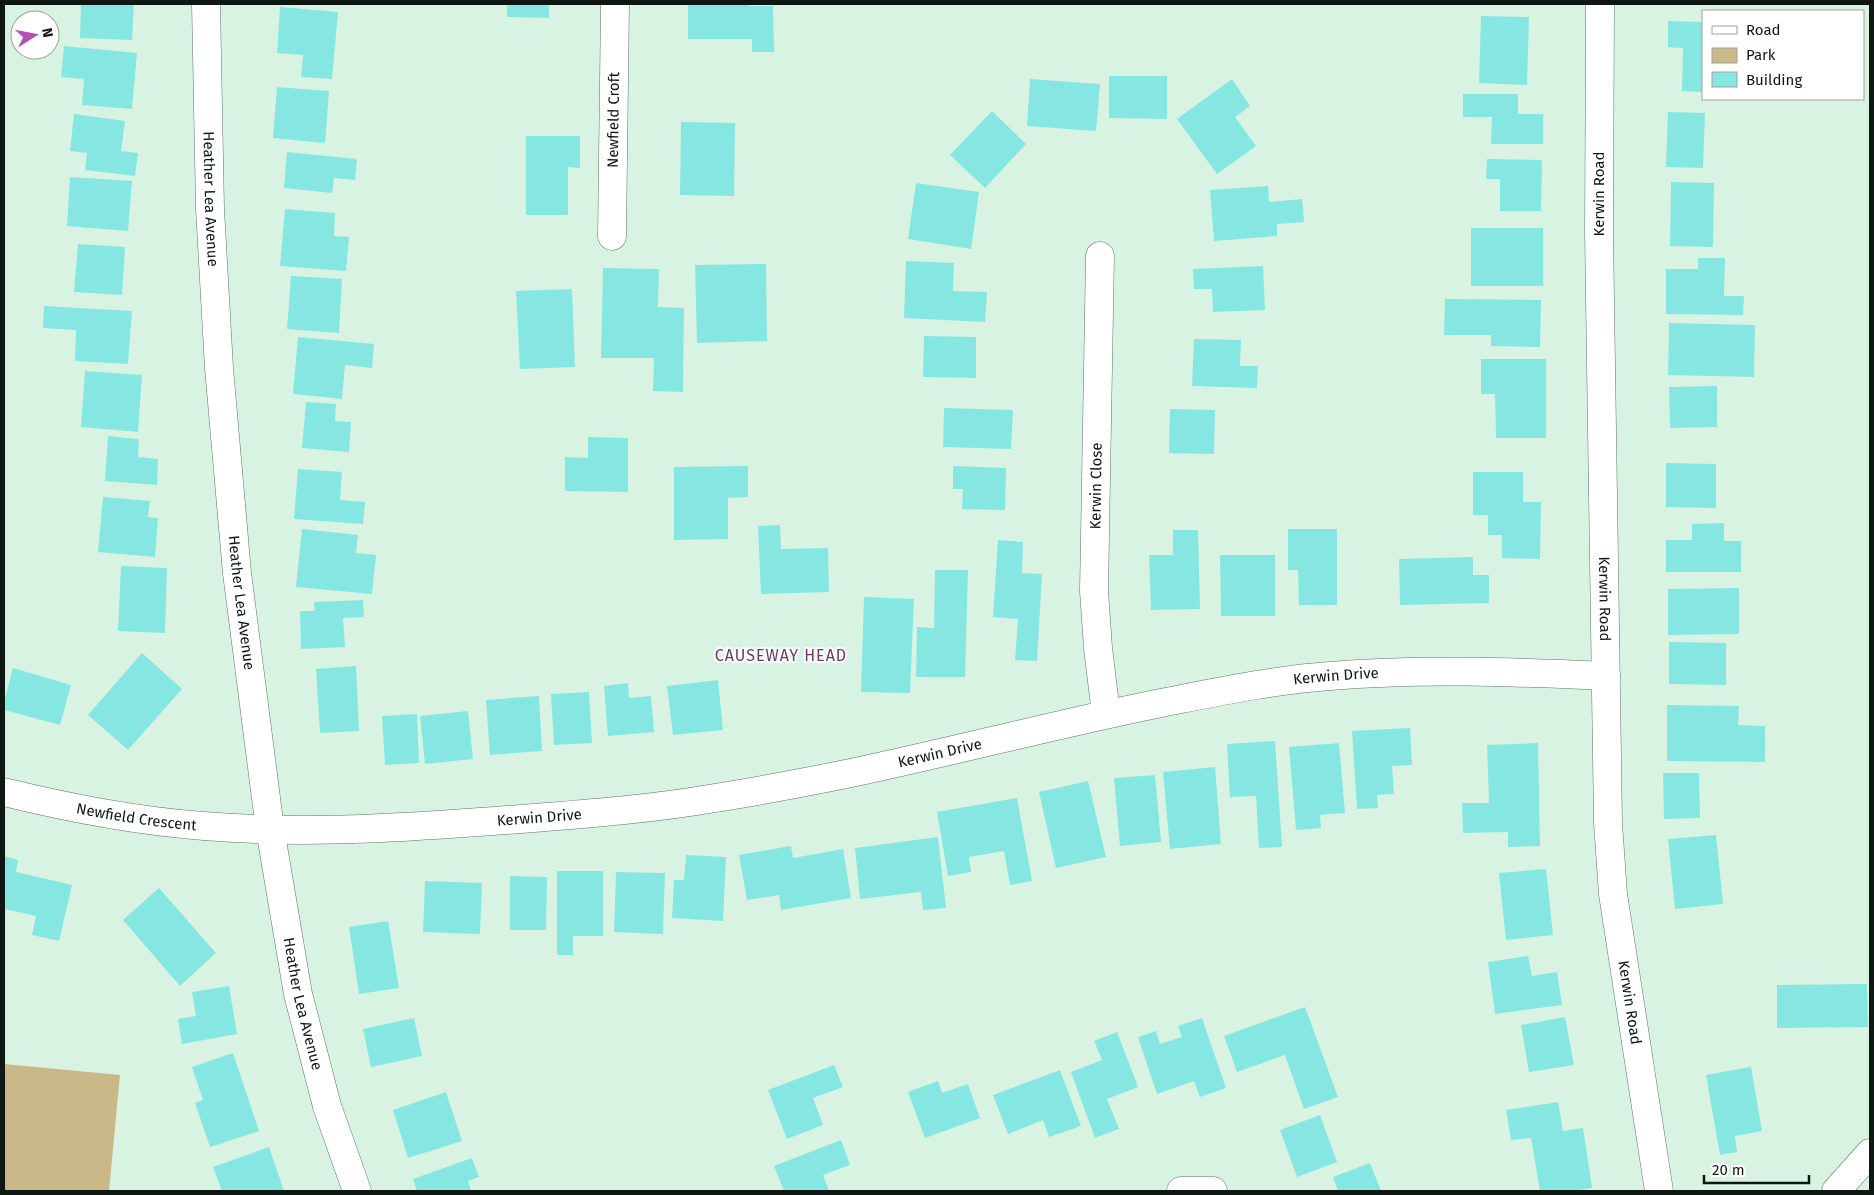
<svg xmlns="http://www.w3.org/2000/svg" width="1874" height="1195" viewBox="0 0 1874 1195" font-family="'Fira Sans',sans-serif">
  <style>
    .green { fill: #cab888 }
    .building { fill: #86e7e2 }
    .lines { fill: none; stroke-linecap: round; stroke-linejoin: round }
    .minor-casing { stroke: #5d7466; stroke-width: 29 }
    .tertiary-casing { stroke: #5d7466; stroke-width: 29 }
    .minor { stroke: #fff; stroke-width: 28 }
    .tertiary { stroke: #fff; stroke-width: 28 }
    .labels { text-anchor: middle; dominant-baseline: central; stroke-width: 4; stroke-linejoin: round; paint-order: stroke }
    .street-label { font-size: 15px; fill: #0e1712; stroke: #fff }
    .neighbourhood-label { font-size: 16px; letter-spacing: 1px; fill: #6b396c; stroke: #fff }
  </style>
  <rect width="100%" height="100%" fill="#d9f3e2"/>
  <path class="green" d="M 4,1064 L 120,1075 L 109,1191 L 4,1191 Z"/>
  <g class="building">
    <path d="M 81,4 L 134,4 L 132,40 L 80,38 Z"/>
    <path d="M 507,4 L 549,4 L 549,18 L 507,17 Z"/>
    <path d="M 688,4 L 749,4 L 749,6 L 773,6 L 774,52 L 752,52 L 752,39 L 688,39 Z"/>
    <path d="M 280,7 L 338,12 L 332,79 L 301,77 L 303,55 L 277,53 Z"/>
    <path d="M 1481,16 L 1529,17 L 1527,85 L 1479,83 Z"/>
    <path d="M 1668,21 L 1703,22 L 1703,92 L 1682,91 L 1683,48 L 1668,47 Z"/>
    <path d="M 64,46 L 137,53 L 132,109 L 82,105 L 84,79 L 61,77 Z"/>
    <path d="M 1109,76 L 1167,76 L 1167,119 L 1109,118 Z"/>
    <path d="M 1030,79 L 1100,84 L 1096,131 L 1027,126 Z"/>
    <path d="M 1232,79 L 1250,106 L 1235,117 L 1256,146 L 1217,174 L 1177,119 Z"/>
    <path d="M 277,87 L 329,91 L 325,143 L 273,138 Z"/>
    <path d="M 1463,94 L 1518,94 L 1518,114 L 1543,114 L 1543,144 L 1491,144 L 1492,117 L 1463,117 Z"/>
    <path d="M 992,111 L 1026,144 L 985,188 L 950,155 Z"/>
    <path d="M 1668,112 L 1705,113 L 1703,168 L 1666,167 Z"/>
    <path d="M 74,114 L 125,121 L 121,151 L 138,153 L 135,176 L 85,170 L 87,153 L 70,151 Z"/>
    <path d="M 681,122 L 735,123 L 734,196 L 680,195 Z"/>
    <path d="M 526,136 L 580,136 L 580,168 L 568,167 L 568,215 L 526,215 Z"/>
    <path d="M 287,152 L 357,159 L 355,180 L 334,178 L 332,193 L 284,188 Z"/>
    <path d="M 1487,159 L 1542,160 L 1541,211 L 1500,211 L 1500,179 L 1486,179 Z"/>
    <path d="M 70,177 L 132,181 L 128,231 L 67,226 Z"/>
    <path d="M 1671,182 L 1714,183 L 1713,247 L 1670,246 Z"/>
    <path d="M 916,183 L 979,192 L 971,249 L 908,239 Z"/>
    <path d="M 1268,186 L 1269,202 L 1302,199 L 1304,222 L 1277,224 L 1277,236 L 1214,241 L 1210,190 Z"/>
    <path d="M 285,209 L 335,213 L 334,236 L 349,237 L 346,271 L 280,266 Z"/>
    <rect x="1471" y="228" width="72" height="58"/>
    <path d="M 78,244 L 125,247 L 122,295 L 74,292 Z"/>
    <path d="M 1698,258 L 1725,258 L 1724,296 L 1744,296 L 1743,315 L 1666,314 L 1666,269 L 1698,269 Z"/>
    <path d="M 906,261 L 954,263 L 953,291 L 987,292 L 985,322 L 904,318 Z"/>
    <path d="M 766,264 L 767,341 L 697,343 L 695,265 Z"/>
    <path d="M 1263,266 L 1265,310 L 1213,312 L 1212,289 L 1194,289 L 1193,269 Z"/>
    <path d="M 603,268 L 659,269 L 658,307 L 684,308 L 683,392 L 653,391 L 654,358 L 601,358 Z"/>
    <path d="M 291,276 L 342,279 L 339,333 L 287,329 Z"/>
    <path d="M 572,289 L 575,367 L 520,369 L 516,291 Z"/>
    <path d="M 1445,299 L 1541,300 L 1540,347 L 1491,346 L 1491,335 L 1444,335 Z"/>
    <path d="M 44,306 L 132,311 L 128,364 L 75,361 L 76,330 L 43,328 Z"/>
    <path d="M 1669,323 L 1755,325 L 1754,377 L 1668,375 Z"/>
    <path d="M 924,336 L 976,337 L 976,378 L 923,377 Z"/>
    <path d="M 298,337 L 374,344 L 372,368 L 345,365 L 342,399 L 293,394 Z"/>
    <path d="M 1194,339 L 1241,340 L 1240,366 L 1258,366 L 1257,388 L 1192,386 Z"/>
    <path d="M 1481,359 L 1546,359 L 1546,438 L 1496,438 L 1495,394 L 1481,394 Z"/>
    <path d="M 85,371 L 142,375 L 138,432 L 81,427 Z"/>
    <path d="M 1717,386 L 1717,427 L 1670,428 L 1669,387 Z"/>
    <path d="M 306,402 L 336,404 L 335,421 L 351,422 L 349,452 L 302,448 Z"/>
    <path d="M 944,408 L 1013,410 L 1011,449 L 943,447 Z"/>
    <path d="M 1170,409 L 1215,410 L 1214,454 L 1169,453 Z"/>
    <path d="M 108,436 L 139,439 L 138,457 L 158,459 L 157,485 L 105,481 Z"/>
    <path d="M 588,437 L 628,438 L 628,492 L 565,491 L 565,457 L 588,458 Z"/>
    <path d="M 1666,463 L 1716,464 L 1716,508 L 1666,507 Z"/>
    <path d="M 748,466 L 748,497 L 728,498 L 728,539 L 674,540 L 674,467 Z"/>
    <path d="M 953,466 L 1006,468 L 1005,510 L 962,509 L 963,489 L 953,489 Z"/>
    <path d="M 298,469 L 342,472 L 340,500 L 365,502 L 363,524 L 294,519 Z"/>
    <path d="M 1473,472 L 1523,472 L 1523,502 L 1541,502 L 1540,559 L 1502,558 L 1502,535 L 1488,535 L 1488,515 L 1473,515 Z"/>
    <path d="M 103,497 L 150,501 L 148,517 L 158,518 L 155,557 L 98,552 Z"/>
    <path d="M 1724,523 L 1724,541 L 1741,541 L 1741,572 L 1666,572 L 1666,540 L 1692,540 L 1692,524 Z"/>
    <path d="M 780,525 L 781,549 L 828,548 L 829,592 L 761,594 L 758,526 Z"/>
    <path d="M 302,529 L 358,535 L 356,553 L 376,555 L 372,594 L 296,587 Z"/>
    <path d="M 1288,529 L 1337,529 L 1337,605 L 1299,605 L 1298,570 L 1288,570 Z"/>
    <path d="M 1173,530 L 1198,530 L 1200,609 L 1151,610 L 1149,555 L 1173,555 Z"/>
    <path d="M 998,540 L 1023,542 L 1022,573 L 1042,574 L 1037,661 L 1015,660 L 1018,619 L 993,617 Z"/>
    <path d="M 1220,555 L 1275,555 L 1275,616 L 1221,616 Z"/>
    <path d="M 1473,557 L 1473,575 L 1489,575 L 1489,603 L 1400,605 L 1399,559 Z"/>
    <path d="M 121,566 L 167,568 L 165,633 L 118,631 Z"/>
    <path d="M 935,570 L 968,570 L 965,677 L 916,677 L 917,627 L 934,628 Z"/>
    <path d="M 1739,588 L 1739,634 L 1668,635 L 1668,589 Z"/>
    <path d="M 864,597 L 914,599 L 910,693 L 861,692 Z"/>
    <path d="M 363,600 L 364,617 L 343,618 L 345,647 L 301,649 L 300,611 L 315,611 L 314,602 Z"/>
    <path d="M 1669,642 L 1726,643 L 1726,685 L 1669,684 Z"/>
    <path d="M 142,653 L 182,689 L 128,750 L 88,715 Z"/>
    <path d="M 356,666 L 359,731 L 320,733 L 316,669 Z"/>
    <path d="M 13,668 L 71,685 L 60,725 L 4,710 L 4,702 Z"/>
    <path d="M 718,680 L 723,730 L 673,735 L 667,686 Z"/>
    <path d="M 628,683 L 629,698 L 651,696 L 654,732 L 608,736 L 604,686 Z"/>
    <path d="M 589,692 L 592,743 L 554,745 L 551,694 Z"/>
    <path d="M 539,696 L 542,751 L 490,755 L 486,700 Z"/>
    <path d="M 1667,705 L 1739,706 L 1738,725 L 1765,726 L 1765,762 L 1667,761 Z"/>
    <path d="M 468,711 L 473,759 L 425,764 L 420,716 Z"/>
    <path d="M 417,714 L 419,763 L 385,765 L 382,716 Z"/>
    <path d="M 1410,728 L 1412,765 L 1392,766 L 1394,794 L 1377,795 L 1378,808 L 1357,809 L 1352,731 Z"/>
    <path d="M 1275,741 L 1282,847 L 1259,848 L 1256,796 L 1230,797 L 1227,744 Z"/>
    <path d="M 1339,743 L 1345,813 L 1320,815 L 1321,828 L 1296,830 L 1289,747 Z"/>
    <path d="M 1538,743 L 1540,846 L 1508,847 L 1508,832 L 1463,833 L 1462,803 L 1489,803 L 1487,745 Z"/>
    <path d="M 1215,767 L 1221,844 L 1170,849 L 1163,772 Z"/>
    <path d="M 1663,773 L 1699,773 L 1700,818 L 1664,819 Z"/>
    <path d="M 1155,775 L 1161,842 L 1120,846 L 1114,778 Z"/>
    <path d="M 1088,781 L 1106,857 L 1056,868 L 1039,792 Z"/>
    <path d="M 1017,798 L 1032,881 L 1010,885 L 1004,851 L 969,857 L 971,872 L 948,876 L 937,812 Z"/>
    <path d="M 1716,835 L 1723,904 L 1675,909 L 1668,839 Z"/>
    <path d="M 938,837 L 946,908 L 923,910 L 921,892 L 860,899 L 855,848 Z"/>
    <path d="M 791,846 L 793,858 L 843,849 L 851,898 L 781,910 L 779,895 L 747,900 L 739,855 Z"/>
    <path d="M 686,855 L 726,857 L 723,921 L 672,918 L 674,880 L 684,880 Z"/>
    <path d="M 4,856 L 18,860 L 16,872 L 72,885 L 59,941 L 32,935 L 36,916 L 4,909 Z"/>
    <path d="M 1546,869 L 1553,935 L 1506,940 L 1499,873 Z"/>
    <path d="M 557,871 L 603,871 L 603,936 L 573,936 L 573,955 L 557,955 Z"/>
    <path d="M 616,872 L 665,873 L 663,934 L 614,932 Z"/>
    <path d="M 510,876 L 547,877 L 546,930 L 510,930 Z"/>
    <path d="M 425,881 L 482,883 L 480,934 L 423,932 Z"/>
    <path d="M 159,888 L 216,953 L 180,986 L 123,920 Z"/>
    <path d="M 388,921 L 399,988 L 359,994 L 349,927 Z"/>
    <path d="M 1528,956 L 1532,976 L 1557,972 L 1562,1005 L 1495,1014 L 1488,962 Z"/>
    <path d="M 1867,984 L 1868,1027 L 1777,1028 L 1777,985 Z"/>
    <path d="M 229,986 L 237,1034 L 182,1044 L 178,1019 L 196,1016 L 192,992 Z"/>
    <path d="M 1305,1007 L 1338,1097 L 1304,1109 L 1285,1055 L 1237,1072 L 1224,1036 Z"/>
    <path d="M 1565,1017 L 1574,1065 L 1529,1072 L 1521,1025 Z"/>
    <path d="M 414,1018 L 422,1056 L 371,1067 L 363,1029 Z"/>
    <path d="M 1202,1018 L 1226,1088 L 1200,1097 L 1194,1081 L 1157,1094 L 1138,1037 L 1156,1031 L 1160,1044 L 1182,1037 L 1178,1026 Z"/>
    <path d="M 1117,1032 L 1138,1087 L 1107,1099 L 1119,1129 L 1095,1138 L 1071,1072 L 1102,1060 L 1094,1041 Z"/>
    <path d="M 233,1053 L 259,1131 L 210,1147 L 195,1103 L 203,1100 L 192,1067 Z"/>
    <path d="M 834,1065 L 843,1087 L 813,1098 L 823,1125 L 787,1139 L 768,1090 Z"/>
    <path d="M 1751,1067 L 1762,1131 L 1735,1136 L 1737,1152 L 1720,1155 L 1706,1075 Z"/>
    <path d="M 1060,1070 L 1081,1126 L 1049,1137 L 1043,1120 L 1008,1134 L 993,1095 Z"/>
    <path d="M 938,1081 L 942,1093 L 968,1084 L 980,1118 L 925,1138 L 908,1092 Z"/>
    <path d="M 446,1092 L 462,1141 L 408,1158 L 393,1110 Z"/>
    <path d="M 1558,1102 L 1563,1131 L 1583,1128 L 1592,1188 L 1572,1191 L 1540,1191 L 1531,1138 L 1511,1140 L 1506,1110 Z"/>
    <path d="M 1320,1115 L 1337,1162 L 1297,1177 L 1280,1130 Z"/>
    <path d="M 841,1140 L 850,1165 L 823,1175 L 829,1191 L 784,1191 L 774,1166 Z"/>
    <path d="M 269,1147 L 284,1191 L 222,1191 L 213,1167 Z"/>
    <path d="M 472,1158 L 479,1177 L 468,1181 L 471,1191 L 417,1191 L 413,1179 Z"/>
    <path d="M 1370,1163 L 1381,1191 L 1338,1191 L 1333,1177 Z"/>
  </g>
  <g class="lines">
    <defs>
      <g id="minor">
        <path id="s1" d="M 206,4 L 210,209 L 219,368 L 237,573 L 270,829 L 298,994 L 327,1106 L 357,1191"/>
        <path id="s2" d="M 1600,4 L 1599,233 L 1608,823 L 1613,894 L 1659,1191"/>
        <path id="s3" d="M 612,236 L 615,4"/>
        <path d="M 1100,256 L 1094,591 L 1098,648 L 1106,714"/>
        <path id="s4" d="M 4,792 C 69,808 137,821 204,826 C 310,835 416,827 521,819 C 585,814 652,809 715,798 C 761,791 806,782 851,773 C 955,751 1057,724 1161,703 C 1217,692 1273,680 1330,676 C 1422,668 1514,672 1606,676"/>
        <path d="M 1181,1191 L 1213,1191"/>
      </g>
      <path id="tertiary" d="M 1836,1191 L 1870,1153"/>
    </defs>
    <use href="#minor" class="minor-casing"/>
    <use href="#tertiary" class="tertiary-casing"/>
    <use href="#minor" class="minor"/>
    <use href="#tertiary" class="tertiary"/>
  </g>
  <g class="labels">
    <g class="street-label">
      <text stroke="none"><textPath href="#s3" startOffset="116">Newfield Croft</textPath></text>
      <text transform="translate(1599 194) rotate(-90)">Kerwin Road</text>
      <text stroke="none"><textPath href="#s1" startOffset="195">Heather Lea Avenue</textPath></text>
      <text transform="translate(1096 486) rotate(-89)">Kerwin Close</text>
      <text stroke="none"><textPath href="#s2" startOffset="595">Kerwin Road</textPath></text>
      <text stroke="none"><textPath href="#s1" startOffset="600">Heather Lea Avenue</textPath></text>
      <text stroke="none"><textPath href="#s4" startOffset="1349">Kerwin Drive</textPath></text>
      <text stroke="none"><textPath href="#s4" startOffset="945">Kerwin Drive</textPath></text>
      <text stroke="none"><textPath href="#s4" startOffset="135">Newfield Crescent</textPath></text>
      <text stroke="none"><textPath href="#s4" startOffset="539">Kerwin Drive</textPath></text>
      <text stroke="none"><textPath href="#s1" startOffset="1006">Heather Lea Avenue</textPath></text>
      <text stroke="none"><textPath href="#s2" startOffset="1000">Kerwin Road</textPath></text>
    </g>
    <g class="neighbourhood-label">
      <text x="781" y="655">CAUSEWAY HEAD</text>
    </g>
  </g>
  <rect width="1874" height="1195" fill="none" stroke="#0e1712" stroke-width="10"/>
  <rect x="1702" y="10" width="162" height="90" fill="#ffffff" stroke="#9fa2a0"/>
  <rect x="1712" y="26" width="25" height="8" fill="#ffffff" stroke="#9fa2a0"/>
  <text x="1746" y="35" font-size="15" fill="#0e1712">Road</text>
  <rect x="1712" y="48" width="25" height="15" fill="#cab888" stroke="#9fa2a0"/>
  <text x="1746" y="60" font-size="15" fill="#0e1712">Park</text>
  <rect x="1712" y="72" width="25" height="15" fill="#86e7e2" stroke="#9fa2a0"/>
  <text x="1746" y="85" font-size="15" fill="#0e1712">Building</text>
  <g transform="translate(35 35) rotate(79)"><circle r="24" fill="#ffffff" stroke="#9fa2a0"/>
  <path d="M0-4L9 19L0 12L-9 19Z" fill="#b34fb6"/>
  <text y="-8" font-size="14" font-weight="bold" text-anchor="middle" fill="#0e1712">N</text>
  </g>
  <path d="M1704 1175v8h105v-8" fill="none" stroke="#0e1712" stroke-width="2.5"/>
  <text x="1712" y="1175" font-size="15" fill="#0e1712" stroke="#ffffff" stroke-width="4" paint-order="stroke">20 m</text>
</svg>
